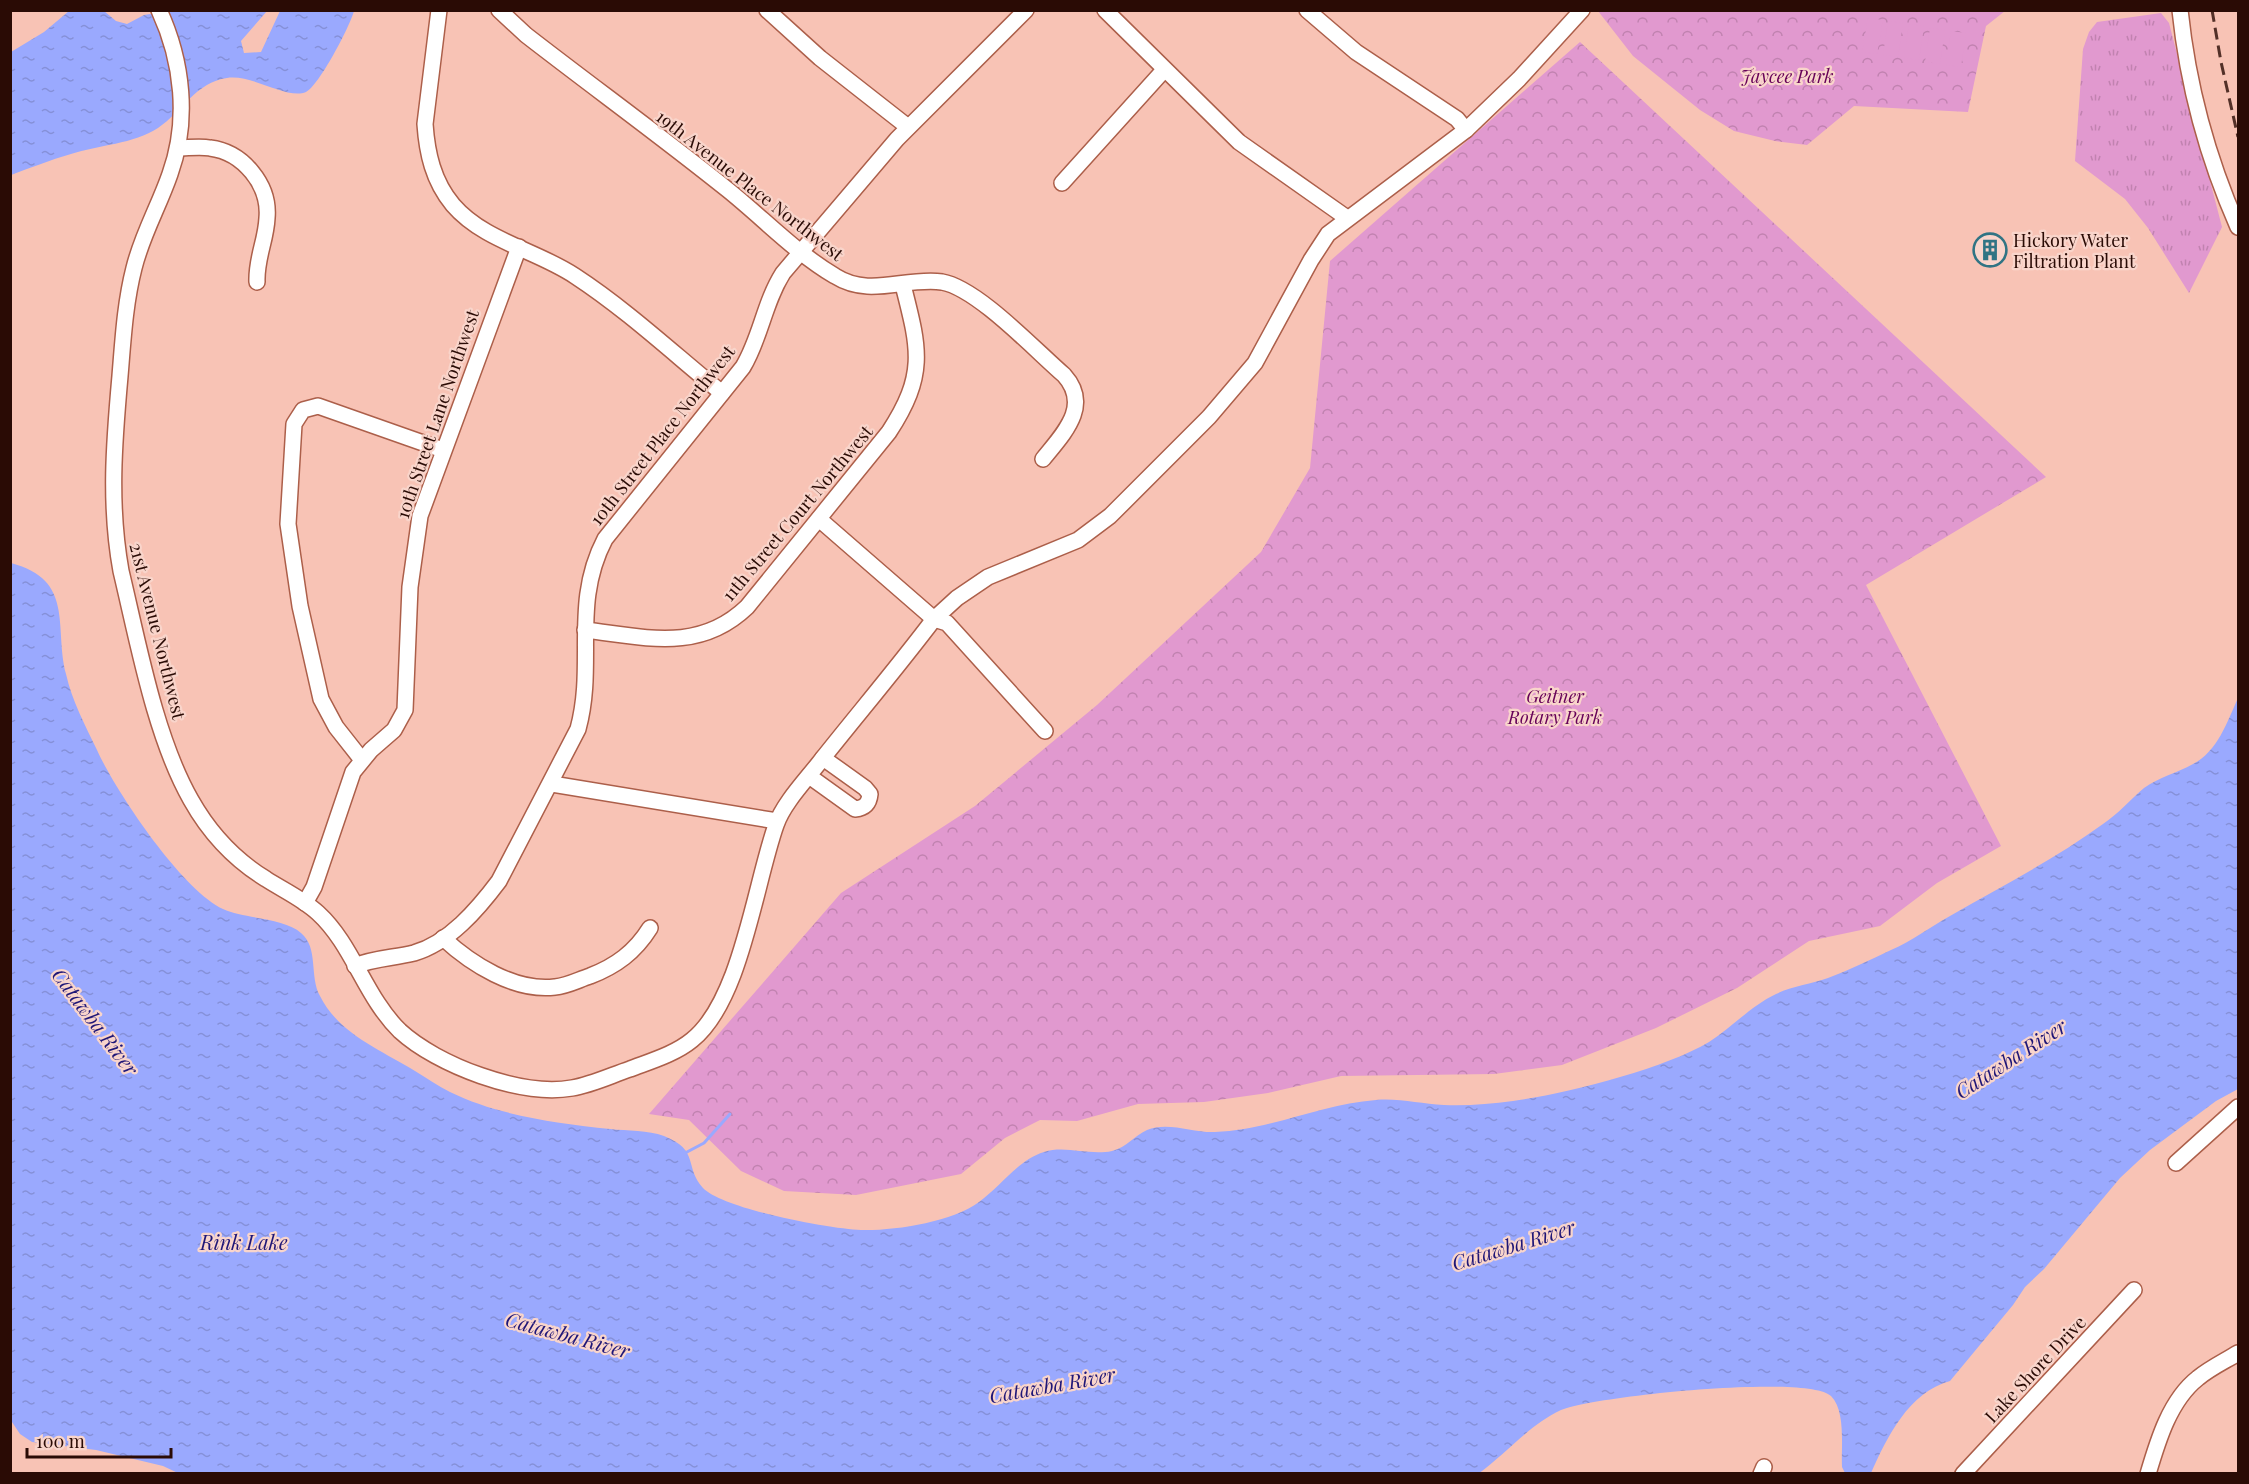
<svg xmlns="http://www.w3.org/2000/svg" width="2249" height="1484" viewBox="0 0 2249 1484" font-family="'Playfair Display',serif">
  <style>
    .grass { fill: url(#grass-tufts) }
    .park { fill: url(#park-crowns) }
    .garden { fill: #e199cf }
    .water { fill: url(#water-ripples) }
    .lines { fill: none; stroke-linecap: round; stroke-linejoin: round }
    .stream { stroke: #9aa9fe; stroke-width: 3 }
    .minor-casing { stroke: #ac5f4a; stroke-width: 18 }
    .minor { stroke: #fff; stroke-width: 15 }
    .rail { stroke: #533028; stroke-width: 3; stroke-dasharray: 12 6; stroke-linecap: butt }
    .labels { text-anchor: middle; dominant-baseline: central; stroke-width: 4.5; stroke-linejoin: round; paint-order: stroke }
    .park-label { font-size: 18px; font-style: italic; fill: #660058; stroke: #f9d5cb }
    .street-label { font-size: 18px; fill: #2a0b05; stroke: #f9d5cb }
    .poi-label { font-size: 18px; fill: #2a0b05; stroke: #f9d5cb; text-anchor: start }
    .water-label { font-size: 20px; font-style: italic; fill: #1f1677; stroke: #f9d5cb }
  </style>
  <defs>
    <pattern id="grass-tufts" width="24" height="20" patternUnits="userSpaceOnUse" patternTransform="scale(1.5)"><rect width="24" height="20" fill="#e199cf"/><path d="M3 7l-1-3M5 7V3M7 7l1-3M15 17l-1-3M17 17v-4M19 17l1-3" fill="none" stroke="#c182b0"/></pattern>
    <pattern id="park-crowns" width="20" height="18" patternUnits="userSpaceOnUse" patternTransform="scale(1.5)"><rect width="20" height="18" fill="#e199cf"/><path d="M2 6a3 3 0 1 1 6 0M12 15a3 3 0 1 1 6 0" fill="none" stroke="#c182b0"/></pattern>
    <pattern id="water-ripples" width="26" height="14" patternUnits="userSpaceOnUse" patternTransform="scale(1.5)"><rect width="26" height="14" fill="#9aa9fe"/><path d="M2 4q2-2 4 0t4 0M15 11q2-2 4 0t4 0" fill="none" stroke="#8590d8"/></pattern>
  </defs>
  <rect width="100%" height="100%" fill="#f8c3b5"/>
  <path class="grass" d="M 2161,13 L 2169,23 L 2222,227 L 2189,293 L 2148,228 L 2125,199 L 2075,161 L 2083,49 L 2089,32 L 2097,22 Z"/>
  <g class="park">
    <path d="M 1598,11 L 2005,11 L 1986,26 L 1968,112 L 1854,106 L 1807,145 L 1775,141 L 1734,131 L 1700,110 L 1633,56 Z"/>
    <path d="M 1580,42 L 2046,477 L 1866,585 L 2001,846 L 1937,883 L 1880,926 L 1809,941 L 1737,988 L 1656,1028 L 1562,1065 L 1494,1074 L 1341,1076 L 1268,1093 L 1204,1102 L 1138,1104 L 1077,1121 L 1040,1120 L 1005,1138 L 961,1174 L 856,1195 L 784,1191 L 741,1171 L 689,1120 L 649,1114 L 841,893 L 975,806 L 1097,705 L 1261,552 L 1310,468 L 1330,261 Z"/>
  </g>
  <g class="garden">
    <path d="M 1868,18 L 1883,20 L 1877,54 L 1862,52 Z"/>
    <path d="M 1888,21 L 1903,23 L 1898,57 L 1883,55 Z"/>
    <path d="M 1909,24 L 1924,26 L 1919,60 L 1904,58 Z"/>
    <path d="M 1930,28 L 1945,30 L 1940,64 L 1925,62 Z"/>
    <path d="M 1951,31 L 1966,33 L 1961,67 L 1946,65 Z"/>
  </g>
  <g class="water">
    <path d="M 69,11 L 104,11 L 116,21 L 127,24 L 144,15 L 169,11 L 267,11 L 241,41 L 244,53 L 261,52 L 280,11 L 354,11 C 350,26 319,86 306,92 C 287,100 253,74 227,78 C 196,82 182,112 158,128 C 134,144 98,145 71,154 C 50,160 30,168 11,175 L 11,52 L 44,32 Z"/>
    <path d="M 11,563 C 75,580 54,626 66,674 C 72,701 85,725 97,750 C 116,792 182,890 223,909 C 245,919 285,918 301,933 C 319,948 309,976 320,996 C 339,1034 381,1050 415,1071 C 427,1078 438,1086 450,1092 C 499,1116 557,1123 610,1129 C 628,1131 648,1130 664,1136 C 700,1150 684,1167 703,1188 C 723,1209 830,1229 861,1230 C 894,1231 952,1222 979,1202 C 1001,1186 1018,1160 1044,1152 C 1066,1145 1089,1156 1112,1151 C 1127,1147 1134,1136 1147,1130 C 1168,1121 1193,1133 1215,1132 C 1270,1130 1322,1104 1376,1100 C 1399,1098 1421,1104 1444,1105 C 1467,1106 1490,1104 1513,1101 C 1565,1094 1664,1069 1709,1042 C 1732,1027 1751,1006 1776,994 C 1792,986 1811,984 1828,978 C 1849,970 1870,960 1891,950 C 1912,941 1930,927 1950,916 C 2002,886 2055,859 2103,824 C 2118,814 2130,800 2144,788 C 2159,777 2177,773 2193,764 C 2218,751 2227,722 2238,698 L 2238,1089 L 2216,1101 L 2150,1150 L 2120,1178 L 2044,1269 L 2025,1287 L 2013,1305 L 1950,1381 C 1909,1392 1887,1437 1871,1473 L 1845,1473 L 1842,1467 C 1841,1447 1846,1411 1831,1396 C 1807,1374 1594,1396 1561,1410 C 1529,1425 1507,1453 1478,1474 L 180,1474 L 163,1466 L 96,1450 L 32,1442 L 20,1434 L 10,1419 Z"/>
  </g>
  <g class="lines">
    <path class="stream" d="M 687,1152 L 704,1143 L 730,1114"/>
    <defs>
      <g id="minor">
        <path d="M 159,10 C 183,62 189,121 170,174 C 159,206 142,235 134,268 C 125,303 123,340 120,376 C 114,443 109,505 121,571 C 138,642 155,737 191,800 C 209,832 235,860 266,879 C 283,890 303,899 318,913 C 353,945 365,997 400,1031 C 437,1065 521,1097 572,1088 C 591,1085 612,1075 630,1069 C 651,1061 675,1054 692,1040 C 741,1001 755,884 776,825 C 783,804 805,781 819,763 C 857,715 897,668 934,619 L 957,598 L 988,577 L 1078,540 L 1110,516 L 1209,417 L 1255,363 L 1311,260 L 1328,234 L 1466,130 L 1519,79 L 1582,10"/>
        <path d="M 439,10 L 425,124 C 427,153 433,181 453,205 C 484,241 536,250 575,276 C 627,310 674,354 722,393"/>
        <path d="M 499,10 L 526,35 C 593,87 662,137 728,190 C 764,219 796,253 835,276 C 870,298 904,277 942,282 C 977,288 1035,350 1064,375 C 1092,406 1063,434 1043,459"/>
        <path d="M 767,10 L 820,58 L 908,127"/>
        <path d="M 1105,10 L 1239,142 L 1347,218"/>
        <path d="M 1307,10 L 1356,52 L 1457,119 L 1466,130"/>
        <path d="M 2180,10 C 2188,87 2207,157 2238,227"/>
        <path d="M 178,148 C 188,148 200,146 210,148 C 243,152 270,185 267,218 C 266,241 256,258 257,282"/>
        <path d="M 1062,183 L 1164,70"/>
        <path d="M 819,519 L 934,619 L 947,623 L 1045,731"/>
        <path d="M 585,630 C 645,637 699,653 747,607 L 889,432 C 927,374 919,348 903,285"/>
        <path d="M 362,760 L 336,727 L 321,699 L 300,606 L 288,524 L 294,424 L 303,410 L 318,406 L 443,450"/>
        <path d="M 809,776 L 855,809 C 865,808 869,804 870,794 L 865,788 L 823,758"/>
        <path d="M 552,784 L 777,821"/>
        <path d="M 305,903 L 314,887 L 353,772 L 371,750 L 394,730 L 405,710 L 410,587 L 420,516 L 519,247"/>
        <path d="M 443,938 C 471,964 515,992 555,987 C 567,986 578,980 590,976 C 616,966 635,952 650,928"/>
        <path d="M 355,966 C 374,958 394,958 414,953 C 449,943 478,909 499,881 L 578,729 C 596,663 571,604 605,539 L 743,367 C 761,337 764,303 783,273 L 897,139 L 1026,10"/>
        <path d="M 2176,1163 L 2238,1107"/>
        <path d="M 1761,1474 L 1764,1467"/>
        <path d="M 1963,1474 L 2134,1290"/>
        <path d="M 2148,1474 C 2158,1440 2170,1400 2198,1378 C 2210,1368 2225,1361 2238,1353"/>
      </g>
    </defs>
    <use href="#minor" class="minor-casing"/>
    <use href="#minor" class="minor"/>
    <path class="rail" d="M 2212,10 L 2221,62 L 2238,137"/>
  </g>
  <defs>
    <symbol id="building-ring" viewBox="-11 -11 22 22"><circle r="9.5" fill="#f9d5cb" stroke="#307484" stroke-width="1.5"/><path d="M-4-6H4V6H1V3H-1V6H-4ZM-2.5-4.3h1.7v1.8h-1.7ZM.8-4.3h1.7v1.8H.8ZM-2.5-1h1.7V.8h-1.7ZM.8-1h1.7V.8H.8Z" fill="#307484"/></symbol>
  </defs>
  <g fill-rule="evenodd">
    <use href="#building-ring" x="1971" y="231" width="38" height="38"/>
  </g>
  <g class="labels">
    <g class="park-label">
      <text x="1787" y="76">Jaycee Park</text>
      <text x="1555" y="696">Geitner<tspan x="1555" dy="21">Rotary Park</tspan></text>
    </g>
    <g class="street-label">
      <text transform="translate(750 185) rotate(38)">19th Avenue Place Northwest</text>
      <text transform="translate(437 414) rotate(-71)">10th Street Lane Northwest</text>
      <text transform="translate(662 435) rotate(-52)">10th Street Place Northwest</text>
      <text transform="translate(797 513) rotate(-50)">11th Street Court Northwest</text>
      <text transform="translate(158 631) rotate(76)">21st Avenue Northwest</text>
      <text transform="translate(2035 1369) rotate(-47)">Lake Shore Drive</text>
    </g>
    <g class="poi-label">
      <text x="2013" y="240">Hickory Water<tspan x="2013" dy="21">Filtration Plant</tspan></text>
    </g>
    <g class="water-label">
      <text transform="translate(96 1021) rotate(53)">Catawba River</text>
      <text transform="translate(2010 1058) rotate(-33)">Catawba River</text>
      <text x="244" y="1241">Rink Lake</text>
      <text transform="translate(1513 1244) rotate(-17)">Catawba River</text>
      <text transform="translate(568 1334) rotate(15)">Catawba River</text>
      <text transform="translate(1052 1384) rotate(-10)">Catawba River</text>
    </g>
  </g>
  <rect width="2249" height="1484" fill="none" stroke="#2a0b05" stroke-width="24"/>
  <path d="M27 1448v9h144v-9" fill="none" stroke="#2a0b05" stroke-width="3"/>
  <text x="36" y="1448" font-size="18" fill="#2a0b05" stroke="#f9d5cb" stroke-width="4.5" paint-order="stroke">100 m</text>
</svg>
